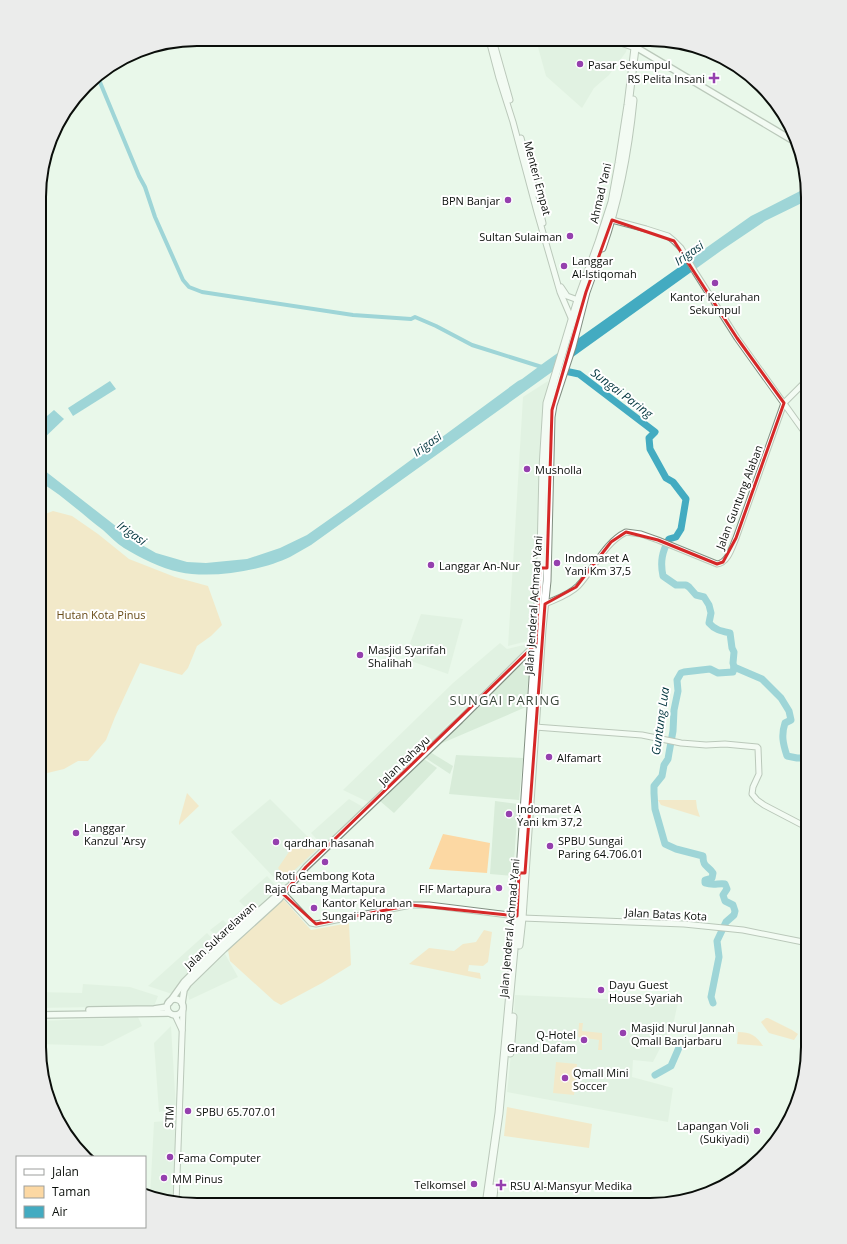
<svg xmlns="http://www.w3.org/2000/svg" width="847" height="1244" viewBox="0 0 847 1244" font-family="'Open Sans',sans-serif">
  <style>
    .built { fill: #d8ecd9 }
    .green { fill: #fcd8a3 }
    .water { fill: #43abc1 }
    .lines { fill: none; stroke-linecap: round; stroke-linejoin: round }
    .canal { stroke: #43abc1; stroke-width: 4 }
    .river { stroke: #43abc1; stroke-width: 7 }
    .tertiary-casing { stroke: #828f82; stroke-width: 7 }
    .secondary-casing { stroke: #828f82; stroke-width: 8 }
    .trunk-casing { stroke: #828f82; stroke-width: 9 }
    .tertiary { stroke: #fff; stroke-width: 5 }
    .secondary { stroke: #fff; stroke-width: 5.5 }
    .trunk { stroke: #fff; stroke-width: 7 }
    .marked { fill: none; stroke: #d62828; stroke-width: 3; stroke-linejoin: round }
    .poi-dot { fill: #9540ae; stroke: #fff; stroke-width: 1.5 }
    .labels { text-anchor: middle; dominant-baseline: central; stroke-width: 4; stroke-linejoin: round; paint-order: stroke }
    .poi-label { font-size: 11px; fill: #0a0e0a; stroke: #fff; text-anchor: start }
    .street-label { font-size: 11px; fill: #0a0e0a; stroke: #fff }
    .park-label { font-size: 11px; fill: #684b17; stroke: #fff }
    .water-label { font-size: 12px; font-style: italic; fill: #01343d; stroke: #fff }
    .quarter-label { font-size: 13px; letter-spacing: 1px; fill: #3b473b; stroke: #fff }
    .rim { fill: none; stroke: #0a0e0a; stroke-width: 2 }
  </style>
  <rect width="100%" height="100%" fill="#e9f8ea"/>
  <g class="built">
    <path d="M 536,40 L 629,40 L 626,52 L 609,75 L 594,88 L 582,108 L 546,76 Z"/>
    <path d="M 548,381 L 532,640 L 508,646 L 523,397 Z"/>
    <path d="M 421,614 L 463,619 L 448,674 L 408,660 L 406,654 Z"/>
    <path d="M 500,643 L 507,649 L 532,643 L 368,802 L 343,790 L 453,683 Z"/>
    <path d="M 531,653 L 532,658 L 528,683 L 526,707 L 440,744 Z"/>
    <path d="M 430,752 L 453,766 L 450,774 L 424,757 Z"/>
    <path d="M 456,755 L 523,758 L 519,800 L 449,794 Z"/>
    <path d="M 424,759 L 437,768 L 394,813 L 380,801 Z"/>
    <path d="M 270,799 L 319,848 L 281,885 L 231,832 Z"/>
    <path d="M 349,799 L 365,808 L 324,847 L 311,833 Z"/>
    <path d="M 495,801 L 518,804 L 513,876 L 490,874 Z"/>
    <path d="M 267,876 L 279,889 L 253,915 L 239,901 Z"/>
    <path d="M 242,909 L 250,917 L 237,930 L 229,921 Z"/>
    <path d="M 223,920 L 234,931 L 223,943 L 210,930 Z"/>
    <path d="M 207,933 L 219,946 L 172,994 L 148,986 Z"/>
    <path d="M 225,954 L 238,977 L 189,1000 L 187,989 Z"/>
    <path d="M 83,984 L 130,987 L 158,996 L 154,1006 L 39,1008 L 39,992 L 82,993 Z"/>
    <path d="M 515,995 L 678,1002 L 674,1021 L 653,1062 L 633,1060 L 632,1077 L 673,1088 L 668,1122 L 507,1092 L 513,1034 Z"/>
    <path d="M 138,1017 L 142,1026 L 103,1046 L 39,1044 L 39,1021 Z"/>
    <path d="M 171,1026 L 176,1109 L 159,1112 L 154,1043 Z"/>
    <path d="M 176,1120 L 179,1121 L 174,1203 L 150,1197 L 154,1122 Z"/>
  </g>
  <g class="green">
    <path d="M 53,511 L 72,516 L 98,534 L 129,559 L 175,577 L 208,586 L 222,625 L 211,636 L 197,646 L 188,668 L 182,675 L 140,663 L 115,717 L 106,740 L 88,761 L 78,761 L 64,769 L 39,775 L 40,516 Z"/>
    <path d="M 187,793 L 199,806 L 179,825 L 179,822 Z"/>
    <path d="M 658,800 L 696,800 L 697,808 L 700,817 L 661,805 Z"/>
    <path d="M 443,834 L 490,843 L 487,873 L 429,869 Z"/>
    <path d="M 307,836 L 318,848 L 286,878 L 278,868 L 293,846 L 301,849 Z"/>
    <path d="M 282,898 L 311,930 L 349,923 L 351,965 L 322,983 L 281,1005 L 274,1001 L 230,961 L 228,950 Z"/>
    <path d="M 484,930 L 492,932 L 488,962 L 483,966 L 469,965 L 468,971 L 480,973 L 481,979 L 409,964 L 429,948 L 454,951 L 463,944 L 476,942 Z"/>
    <path d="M 766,1018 L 768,1018 L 792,1030 L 798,1034 L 794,1040 L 769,1033 L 761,1022 Z"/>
    <path d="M 579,1023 L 583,1023 L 582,1031 L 602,1033 L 602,1050 L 598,1050 L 599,1040 L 578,1037 Z"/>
    <path d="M 738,1032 C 750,1032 756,1035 763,1046 L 737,1044 Z"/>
    <path d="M 556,1062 L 577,1064 L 574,1095 L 553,1093 Z"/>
    <path d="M 507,1107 L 592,1124 L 589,1148 L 504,1136 Z"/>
  </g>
  <g class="water">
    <path d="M 806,188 L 808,200 L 765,221 L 722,250 L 311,545 C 304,549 297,553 290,557 C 261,571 211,579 179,572 C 160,568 141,558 124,548 C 116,543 110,536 103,530 C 82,514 62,495 40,482 L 40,467 L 135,541 L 156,553 L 187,562 L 206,563 L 247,559 L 280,548 L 307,535 L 351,504 L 518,381 L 522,379 L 545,362 L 751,216 Z"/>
    <path d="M 110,381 L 116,389 L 73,416 L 68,408 Z"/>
    <path d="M 54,410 L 64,419 L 40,442 L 40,422 Z"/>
  </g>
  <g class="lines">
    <path class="canal" d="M 97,75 L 139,176 L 145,187 L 155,217 L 183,280 L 189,287 L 202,292 L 353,315 L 411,319 L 415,317 L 436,326 L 472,345 L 545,368"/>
    <g class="river">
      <path d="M 560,370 L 579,374 L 655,432 L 649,438 L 650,449 L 666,478 L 673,482 L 686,499 L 681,529 L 676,537 L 669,539 C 662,552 660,562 663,576 L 676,585 L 686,585 L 689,587 L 696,595 L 704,597 L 709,605 L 711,613 L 709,623 C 715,630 721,631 730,633 L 732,648 L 734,652 L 733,663 L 734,667 L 762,679 L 781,698 L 789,711 L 791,720 L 785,723 C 781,735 783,744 787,756 L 797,758 L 808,758"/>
      <path d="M 713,1003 L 711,997 L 719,957 L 717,941 L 726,922 L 734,915 L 735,911 L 733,905 L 725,901 L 723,895 L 727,889 L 725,884 C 718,883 714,886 705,883 L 705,880 L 712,878 L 713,873 C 707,865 703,867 703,856 L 676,849 L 665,844 L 655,809 L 654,793 L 654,786 L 662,776 L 664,765 L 668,759 L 669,753 L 673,731 L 674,710 L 678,691 L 677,680 L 681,673 L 684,672 L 710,669 L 718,673 L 733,672 L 734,667"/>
      <path d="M 655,1075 L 671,1066 L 681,1043"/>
    </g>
    <defs>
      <g id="tertiary">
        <path d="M 489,40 L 499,78 L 513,122 L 537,212 L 560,292 L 572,320"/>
        <path d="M 493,40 L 510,100"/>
        <path d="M 612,40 L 638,49"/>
        <path d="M 521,138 L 536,194"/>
        <path d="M 538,202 L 543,223"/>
        <path d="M 612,220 L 646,229 L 668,236 L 674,241 L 681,248 L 695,272 L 737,338 L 808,437"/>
        <path d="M 561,287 L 567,296 L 578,300"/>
        <path d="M 545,604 C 556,599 569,595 578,586 C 594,569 604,543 626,532 L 641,534 L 658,540 L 717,564 C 728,563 732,547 736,538 L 784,403 L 808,379"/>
        <path d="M 535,727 L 642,735 L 681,743 L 706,745 L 725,744 L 757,747 L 758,748 L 759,774 L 753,787 L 752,794 L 757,800 L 764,805 L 808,828"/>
        <path d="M 282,892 L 311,923 L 316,924 L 411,905 L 429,905 L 517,916"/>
        <path d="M 522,918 L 684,924 L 743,930 L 808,943"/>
        <path d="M 175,1015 L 182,1030"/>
        <path d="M 176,1204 L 183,1009"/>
      </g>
      <g id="secondary">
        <path d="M 639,49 L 797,143"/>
        <circle cx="175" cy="1007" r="8"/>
        <path d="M 169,1003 L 184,982 L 221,945 L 277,895 L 290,886 L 306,867 L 460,720 L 536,644"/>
        <path d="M 182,1003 L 184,990 L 188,984 L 224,949 L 279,899 L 286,890"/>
        <path d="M 89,1010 L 154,1009 L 167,1007"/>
        <path d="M 39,1015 L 169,1013"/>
      </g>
      <g id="trunk">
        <path d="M 602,248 C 619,200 628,151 633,100"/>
        <path d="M 519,945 L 522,918 L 542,629 L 547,581 L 551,417 L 553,405 L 572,347 L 586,292 L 595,267"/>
        <path d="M 510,1053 L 513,1017"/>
        <path d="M 486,1205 L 499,1113 L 517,916 L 535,649 L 541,556 L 543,468 L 547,403 L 578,300 L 599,242 L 612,202 L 619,163 L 628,105 L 636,40"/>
        <path d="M 492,1205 L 494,1188"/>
      </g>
    </defs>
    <use href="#tertiary" class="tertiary-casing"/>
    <use href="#secondary" class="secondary-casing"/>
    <use href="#trunk" class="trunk-casing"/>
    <use href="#tertiary" class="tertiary"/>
    <use href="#secondary" class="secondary"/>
    <use href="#trunk" class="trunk"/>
  </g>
  <path d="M0 0H847V1244H0ZM 612,220 L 674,241 L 737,338 L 784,403 L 736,538 L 723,562 L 717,564 L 658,540 L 626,532 L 611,542 L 576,587 L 545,604 L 525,873 L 519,873 L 517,916 L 411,905 L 316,924 L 283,894 L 306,867 L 536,644 L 540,568 L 547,568 L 552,410 L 586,292 Z" fill="#e9f8ea" fill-opacity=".55" fill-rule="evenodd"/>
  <path class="marked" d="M 612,220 L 674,241 L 737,338 L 784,403 L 736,538 L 723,562 L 717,564 L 658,540 L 626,532 L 611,542 L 576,587 L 545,604 L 525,873 L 519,873 L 517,916 L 411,905 L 316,924 L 283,894 L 306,867 L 536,644 L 540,568 L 547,568 L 552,410 L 586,292 Z"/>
  <g class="poi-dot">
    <circle cx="580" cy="64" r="4"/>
    <path d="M712 72h4v4h4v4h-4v4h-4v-4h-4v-4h4z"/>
    <circle cx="508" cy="200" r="4"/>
    <circle cx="570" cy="236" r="4"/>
    <circle cx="564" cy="266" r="4"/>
    <circle cx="715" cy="283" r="4"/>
    <circle cx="527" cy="469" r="4"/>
    <circle cx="557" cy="563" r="4"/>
    <circle cx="431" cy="565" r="4"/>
    <circle cx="360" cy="655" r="4"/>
    <circle cx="549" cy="757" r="4"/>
    <circle cx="509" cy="814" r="4"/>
    <circle cx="76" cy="833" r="4"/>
    <circle cx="276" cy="842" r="4"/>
    <circle cx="550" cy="846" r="4"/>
    <circle cx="325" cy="862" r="4"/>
    <circle cx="499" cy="888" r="4"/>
    <circle cx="314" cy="908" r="4"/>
    <circle cx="601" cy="990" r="4"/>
    <circle cx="623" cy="1033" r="4"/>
    <circle cx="584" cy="1040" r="4"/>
    <circle cx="565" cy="1078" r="4"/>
    <circle cx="188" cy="1111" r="4"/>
    <circle cx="757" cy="1131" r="4"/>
    <circle cx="170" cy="1157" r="4"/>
    <circle cx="164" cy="1178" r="4"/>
    <circle cx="474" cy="1184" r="4"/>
    <path d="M499 1179h4v4h4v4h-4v4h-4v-4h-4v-4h4z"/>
  </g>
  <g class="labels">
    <g class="poi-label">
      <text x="588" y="64">Pasar Sekumpul</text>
      <text x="705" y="78" text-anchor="end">RS Pelita Insani</text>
      <text x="500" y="200" text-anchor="end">BPN Banjar</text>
      <text x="562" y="236" text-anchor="end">Sultan Sulaiman</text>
      <text x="572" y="260">Langgar<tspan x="572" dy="13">Al-Istiqomah</tspan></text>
      <text x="715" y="296" text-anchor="middle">Kantor Kelurahan<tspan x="715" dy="13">Sekumpul</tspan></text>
      <text x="535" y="469">Musholla</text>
      <text x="565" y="557">Indomaret A<tspan x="565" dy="13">Yani Km 37,5</tspan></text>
      <text x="439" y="565">Langgar An-Nur</text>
      <text x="368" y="649">Masjid Syarifah<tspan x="368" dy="13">Shalihah</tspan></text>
      <text x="557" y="757">Alfamart</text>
      <text x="517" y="808">Indomaret A<tspan x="517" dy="13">Yani km 37,2</tspan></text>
      <text x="84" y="827">Langgar<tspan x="84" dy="13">Kanzul 'Arsy</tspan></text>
      <text x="558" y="840">SPBU Sungai<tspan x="558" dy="13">Paring 64.706.01</tspan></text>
      <text x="284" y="842">qardhan hasanah</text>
      <text x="325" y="875" text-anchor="middle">Roti Gembong Kota<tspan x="325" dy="13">Raja Cabang Martapura</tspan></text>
      <text x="491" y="888" text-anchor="end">FIF Martapura</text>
      <text x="322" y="902">Kantor Kelurahan<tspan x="322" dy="13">Sungai Paring</tspan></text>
      <text x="609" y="984">Dayu Guest<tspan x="609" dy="13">House Syariah</tspan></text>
      <text x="631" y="1027">Masjid Nurul Jannah<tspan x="631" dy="13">Qmall Banjarbaru</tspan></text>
      <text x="576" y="1034" text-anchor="end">Q-Hotel<tspan x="576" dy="13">Grand Dafam</tspan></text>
      <text x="573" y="1072">Qmall Mini<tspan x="573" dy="13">Soccer</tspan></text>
      <text x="196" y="1111">SPBU 65.707.01</text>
      <text x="749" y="1125" text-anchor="end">Lapangan Voli<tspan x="749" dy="13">(Sukiyadi)</tspan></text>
      <text x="178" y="1157">Fama Computer</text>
      <text x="172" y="1178">MM Pinus</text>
      <text x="466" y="1184" text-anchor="end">Telkomsel</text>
      <text x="510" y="1185">RSU Al-Mansyur Medika</text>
    </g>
    <g class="street-label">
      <text transform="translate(538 178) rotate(75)">Menteri Empat</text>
      <text transform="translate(600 193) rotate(-77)">Ahmad Yani</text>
      <text transform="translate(739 497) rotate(-69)">Jalan Guntung Alaban</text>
      <text transform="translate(533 605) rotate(-86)">Jalan Jenderal Achmad Yani</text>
      <text transform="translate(404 760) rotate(-44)">Jalan Rahayu</text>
      <text transform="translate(666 914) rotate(3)">Jalan Batas Kota</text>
      <text transform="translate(509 928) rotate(-85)">Jalan Jenderal Achmad Yani</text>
      <text transform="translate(220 935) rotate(-43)">Jalan Sukarelawan</text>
      <text transform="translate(169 1117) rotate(-88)">STM</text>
    </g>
    <g class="park-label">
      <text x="101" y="614">Hutan Kota Pinus</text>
    </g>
    <g class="water-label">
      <text transform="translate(689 253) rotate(-35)">Irigasi</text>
      <text transform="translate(622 393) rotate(37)">Sungai Paring</text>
      <text transform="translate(427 444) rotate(-36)">Irigasi</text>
      <text transform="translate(132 533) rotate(36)">Irigasi</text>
      <text transform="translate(660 721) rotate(-82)">Guntung Lua</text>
    </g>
    <g class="quarter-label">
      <text x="505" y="700">SUNGAI PARING</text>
    </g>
  </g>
  <path d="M0 0H847V1244H0ZM197 46H650A151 151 0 0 1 801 197V1047A151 151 0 0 1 650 1198H197A151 151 0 0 1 46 1047V197A151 151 0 0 1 197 46Z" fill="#ebeceb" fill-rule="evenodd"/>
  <path class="rim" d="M197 46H650A151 151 0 0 1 801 197V1047A151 151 0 0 1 650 1198H197A151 151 0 0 1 46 1047V197A151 151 0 0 1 197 46Z"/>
  <rect x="16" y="1156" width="130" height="72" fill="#ffffff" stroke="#9d9f9d"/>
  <rect x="24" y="1169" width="20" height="6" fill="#ffffff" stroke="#9d9f9d"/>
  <text x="52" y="1176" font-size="12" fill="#0a0e0a">Jalan</text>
  <rect x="24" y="1186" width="20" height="12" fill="#fcd8a3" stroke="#9d9f9d"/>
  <text x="52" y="1196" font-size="12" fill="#0a0e0a">Taman</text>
  <rect x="24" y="1206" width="20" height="12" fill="#43abc1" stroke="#9d9f9d"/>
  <text x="52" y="1216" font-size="12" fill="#0a0e0a">Air</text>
</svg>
